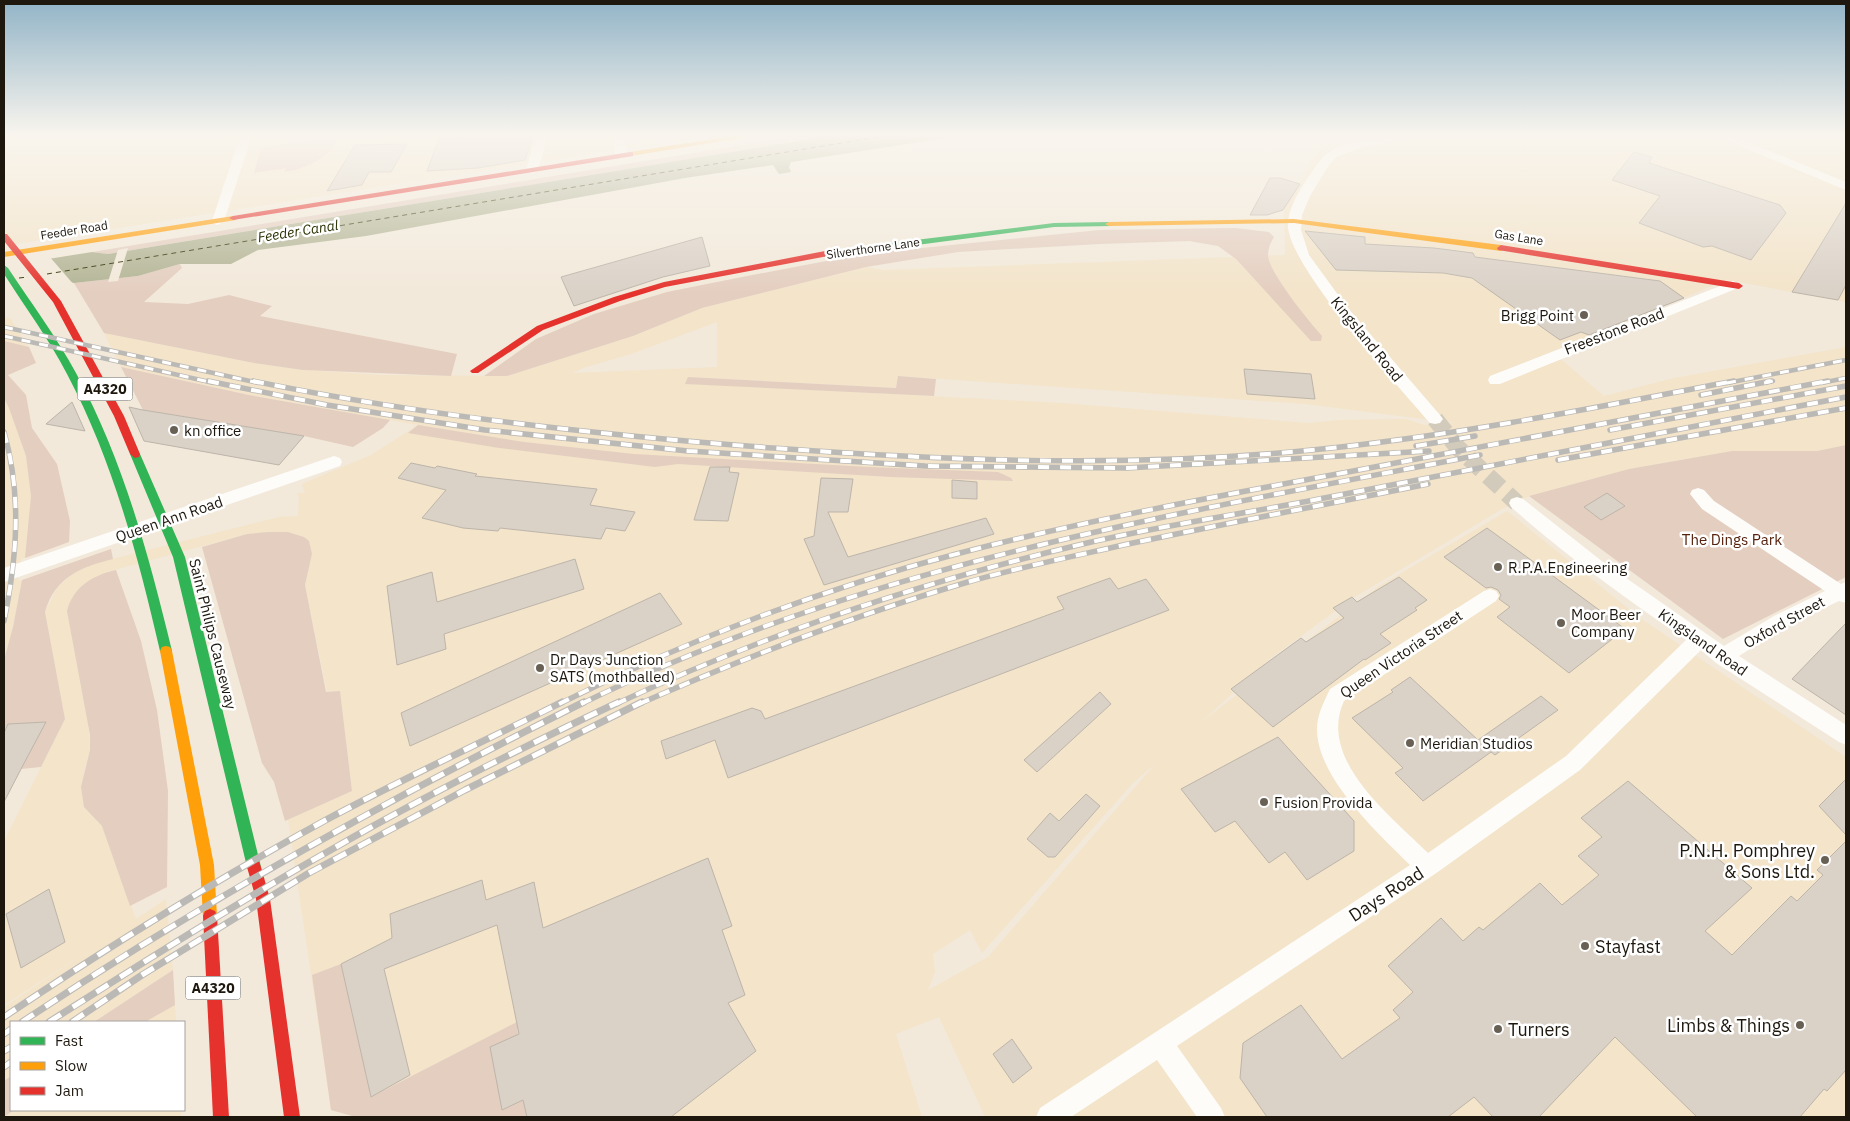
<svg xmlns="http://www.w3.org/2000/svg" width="1850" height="1121" viewBox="0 0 1850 1121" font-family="'IBM Plex Sans',sans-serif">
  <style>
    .built { fill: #f3e4ca; fill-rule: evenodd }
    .green { fill: #e4cec0 }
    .water { fill: #b2b495 }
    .pier { fill: #f2e9da }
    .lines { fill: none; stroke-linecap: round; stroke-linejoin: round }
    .ferry { stroke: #2a3001; stroke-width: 1; stroke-dasharray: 5 4; stroke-linecap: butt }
    .building { fill: #dad1c7; stroke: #bdb5aa }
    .street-tunnel { stroke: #d2cabb; stroke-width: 17; stroke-dasharray: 17 9; stroke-linecap: butt }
    .street { fill: #fdfcf9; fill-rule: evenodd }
    .fast { fill: #30b455; fill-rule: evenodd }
    .slow { fill: #ff9f0a; fill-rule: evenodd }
    .jam { fill: #e5322d; fill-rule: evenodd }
    .rail-far2-casing { stroke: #bbb9b5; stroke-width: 4.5 }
    .rail-far1-casing { stroke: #bbb9b5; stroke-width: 5.5 }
    .rail-casing { stroke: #bbb9b5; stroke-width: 7 }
    .rail-far2 { stroke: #fff; stroke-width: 3; stroke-dasharray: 9; stroke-linecap: butt }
    .rail-far1 { stroke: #fff; stroke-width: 4; stroke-dasharray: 11; stroke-linecap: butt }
    .rail { stroke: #fff; stroke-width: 5; stroke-dasharray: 14; stroke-linecap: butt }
    .poi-dot { fill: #686055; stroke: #fff; stroke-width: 2 }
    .labels { text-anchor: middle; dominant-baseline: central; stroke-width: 5; stroke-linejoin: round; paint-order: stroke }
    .far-street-label { font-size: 12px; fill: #1d170e; stroke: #fff }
    .far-water-label { font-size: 14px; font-style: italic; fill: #2a3001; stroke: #fff }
    .shield { fill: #fff; stroke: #615d56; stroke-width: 1 }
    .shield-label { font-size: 14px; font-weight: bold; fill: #1d170e }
    .poi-label { font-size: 15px; fill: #1d170e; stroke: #fff; text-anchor: start }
    .street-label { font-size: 15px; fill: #1d170e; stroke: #fff }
    .park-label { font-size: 15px; fill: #56220d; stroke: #fff }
    .near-poi-label { font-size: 18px; fill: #1d170e; stroke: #fff; text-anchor: end }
    .near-street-label { font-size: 18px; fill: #1d170e; stroke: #fff }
  </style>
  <rect width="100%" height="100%" fill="#f2e9da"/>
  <g class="built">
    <path d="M 4,136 L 705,136 L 4,246 Z"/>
    <path d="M 1367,136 L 1846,136 L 1846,302 L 1727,280 L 1590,336 L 1556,355 L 1604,396 L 1674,378 L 1846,347 L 1846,445 L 1817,451 L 1732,451 L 1629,469 L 1529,496 L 1502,509 L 1353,598 L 1270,659 L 1200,723 L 1376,588 L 1507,511 L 1640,618 L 1846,757 L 1846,1117 L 985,1117 L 939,1017 L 896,1034 L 922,1117 L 356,1117 L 331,1110 L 288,819 L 352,791 L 340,691 L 327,692 L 305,585 L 312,554 L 304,537 L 288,532 L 247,534 L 107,572 L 88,718 L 90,750 L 84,772 L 84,807 L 102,826 L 136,919 L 166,899 L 173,970 L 94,1022 L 11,1022 L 11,1076 L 4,1081 L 4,1007 L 97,945 L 4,1005 L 4,841 L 65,719 L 45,612 L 58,586 L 78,570 L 96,563 L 279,517 L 298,516 L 299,498 L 297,493 L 305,493 L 302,485 L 304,483 L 371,455 L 418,425 L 249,395 L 121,367 L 104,333 L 254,363 L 303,370 L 382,375 L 507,376 L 633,336 L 702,308 L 866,267 L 883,270 L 1285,255 L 1284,210 L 1314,157 L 1323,148 ZM 717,322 L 717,367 L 572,373 L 583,368 L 631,354 ZM 898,376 L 1305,404 L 1455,423 L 1424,425 L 1406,419 L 1339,420 L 1308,423 L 1062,403 L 796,389 L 688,377 L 896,388 ZM 1156,763 L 988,957 L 928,990 L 935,972 L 933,954 L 970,930 L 982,953 L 1132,784 Z"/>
    <path d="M 4,317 L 10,318 L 29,347 L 4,341 Z"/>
    <path d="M 4,398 L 9,408 L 26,456 L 31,496 L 25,558 L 21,559 L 18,581 L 22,580 L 13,627 L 4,660 Z"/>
    <path d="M 175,1005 L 176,1022 L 145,1022 Z"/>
    <path d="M 14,1110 L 181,1110 L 181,1117 L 4,1117 Z"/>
  </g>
  <g class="green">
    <path d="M 796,136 L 829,136 L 108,254 L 92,252 Z"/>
    <path d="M 328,139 L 338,140 C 327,159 305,169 284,172 L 286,168 L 254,173 L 261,147 Z"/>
    <path d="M 1235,228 L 1269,232 L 1274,237 C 1269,245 1266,254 1270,263 C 1278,283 1307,319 1322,336 L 1321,341 L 1311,341 L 1236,259 L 1218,246 L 1189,241 L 1100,244 L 958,252 L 866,267 L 702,308 L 633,336 L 507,376 L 484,376 L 536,339 L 594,314 L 667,292 L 742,277 L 863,254 L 1099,230 Z"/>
    <path d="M 180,264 L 182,268 L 144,302 L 188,304 L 229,295 L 272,306 L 260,316 L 457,354 L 451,376 L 303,370 L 254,363 L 104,333 L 74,283 L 138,276 Z"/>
    <path d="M 4,341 L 29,347 L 36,363 L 8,375 L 26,395 L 32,428 L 57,464 L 70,521 L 69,542 L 25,558 L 31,496 L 26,456 L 9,408 L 4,398 Z"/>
    <path d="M 121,367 L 249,395 L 390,420 L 383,428 L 353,447 L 304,436 L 143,410 Z"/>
    <path d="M 898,376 L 936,379 L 934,396 L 685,384 L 688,377 L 896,388 Z"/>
    <path d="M 418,425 L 524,442 L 634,454 L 869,467 L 998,472 L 1011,478 L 1013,481 L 891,477 L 678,464 L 655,467 L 499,448 L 408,433 Z"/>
    <path d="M 1846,445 L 1846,577 L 1723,639 L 1529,496 L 1629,469 L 1732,451 L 1817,451 Z"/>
    <path d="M 268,532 L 288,532 L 304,537 L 309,541 L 312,554 L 305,585 L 326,692 L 340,691 L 352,791 L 285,821 L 274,782 L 262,763 L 202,547 L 247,534 Z"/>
    <path d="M 111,549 L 113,559 C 81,567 55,577 45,612 L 65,719 L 41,767 L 21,769 L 46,722 L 9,724 L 4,733 L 4,660 L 13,627 L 22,580 Z"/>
    <path d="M 116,570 L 141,641 L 157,710 L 168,791 L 167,887 L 130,906 L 102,826 L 84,807 L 81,787 L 90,750 L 90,735 L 67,611 C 73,587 93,575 116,570 Z"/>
    <path d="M 341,964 L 371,1097 L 517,1022 L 518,1034 L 502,1110 L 523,1100 L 527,1117 L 356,1117 L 331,1110 L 312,975 Z"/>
    <path d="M 173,970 L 175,1005 L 145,1022 L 94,1022 Z"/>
    <path d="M 11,1076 L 11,1110 L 14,1110 L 4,1117 L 4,1081 Z"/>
  </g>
  <path class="water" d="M 829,136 L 958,136 L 791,162 L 789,167 L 791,172 L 779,174 L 773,165 L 685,178 L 366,236 L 258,250 L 231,264 L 180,264 L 138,276 L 74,283 L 4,266 L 92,252 L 108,254 Z"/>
  <g class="pier">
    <path d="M 128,248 L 118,281 L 108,282 L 118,250 Z"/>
    <path d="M 49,256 L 75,286 L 4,298 L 4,264 Z"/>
  </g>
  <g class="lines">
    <g class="ferry">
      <path d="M 47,274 L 884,136"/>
      <path d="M 19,278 L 28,277"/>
    </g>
  </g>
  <g class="building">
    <path d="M 492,136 L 533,136 L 525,160 L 478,168 L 427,171 L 439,139 Z"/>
    <path d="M 407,144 L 391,172 L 369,172 L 362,185 L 327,191 L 355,145 Z"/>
    <path d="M 1634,152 L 1652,157 L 1649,163 L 1780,205 L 1786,213 L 1751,260 L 1712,246 L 1703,247 L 1639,223 L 1660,196 L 1612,180 Z"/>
    <path d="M 1270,178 L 1280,178 L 1300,184 L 1283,210 L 1267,215 L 1250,215 Z"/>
    <path d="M 1846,203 L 1846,285 L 1838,300 L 1792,292 Z"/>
    <path d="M 1305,231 L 1365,237 L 1365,244 L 1434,248 L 1473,253 L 1475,257 L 1660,281 L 1684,298 L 1589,335 L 1581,332 L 1560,340 L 1472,278 L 1443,273 L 1336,270 Z"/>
    <path d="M 702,237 L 710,266 L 663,277 L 574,306 L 561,277 Z"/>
    <path d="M 1244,369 L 1311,374 L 1315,399 L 1247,394 Z"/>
    <path d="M 72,402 L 85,431 L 46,424 Z"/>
    <path d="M 129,407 L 143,410 L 304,436 L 279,465 L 144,441 Z"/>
    <path d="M 411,463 L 435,468 L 437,466 L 477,474 L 475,476 L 597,489 L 590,505 L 635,512 L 625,531 L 606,528 L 601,539 L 500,528 L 498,531 L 463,528 L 422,518 L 446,490 L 398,478 Z"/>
    <path d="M 710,467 L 730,467 L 729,472 L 739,473 L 728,521 L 694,520 Z"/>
    <path d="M 821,478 L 853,479 L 848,512 L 828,512 L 848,557 L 986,518 L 994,534 L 824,585 L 804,539 L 814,536 Z"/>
    <path d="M 952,480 L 977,482 L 977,499 L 952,498 Z"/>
    <path d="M 1607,493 L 1625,506 L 1601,520 L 1584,507 Z"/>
    <path d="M 1487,528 L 1553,576 L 1625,629 L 1569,673 L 1497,617 L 1510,607 L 1499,599 L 1501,595 L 1498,590 L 1491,587 L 1486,588 L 1444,557 Z"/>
    <path d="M 575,559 L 584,589 L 444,634 L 446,649 L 397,665 L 387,586 L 432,572 L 437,602 Z"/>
    <path d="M 1399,577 L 1427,600 L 1415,608 L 1417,610 L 1380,634 L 1391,643 L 1365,660 L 1364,659 L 1273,727 L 1231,689 L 1301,638 L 1306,642 L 1344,618 L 1333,608 L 1352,597 L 1357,602 Z"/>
    <path d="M 1110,578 L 1118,589 L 1146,579 L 1169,610 L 728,778 L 715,740 L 666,759 L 661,741 L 752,708 L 761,711 L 765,719 L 1064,609 L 1057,597 Z"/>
    <path d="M 660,593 L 682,624 L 410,746 L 401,713 Z"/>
    <path d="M 1846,623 L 1846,715 L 1792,679 Z"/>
    <path d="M 1410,677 L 1478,740 L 1541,696 L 1558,710 L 1495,755 L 1491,752 L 1423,801 L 1395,773 L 1403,768 L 1352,718 L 1393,692 L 1391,690 Z"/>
    <path d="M 1100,692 L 1111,704 L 1037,772 L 1024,760 Z"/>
    <path d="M 46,722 L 21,769 L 4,802 L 4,733 L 8,724 Z"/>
    <path d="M 1278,737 L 1354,821 L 1354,851 L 1307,880 L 1285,852 L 1269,863 L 1235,821 L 1215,832 L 1181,789 Z"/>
    <path d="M 1846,779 L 1846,835 L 1819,806 Z"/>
    <path d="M 1628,781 L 1752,888 L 1705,931 L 1732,955 L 1791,896 L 1797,901 L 1823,875 L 1817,870 L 1846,841 L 1846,1070 L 1827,1091 L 1824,1089 L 1800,1117 L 1697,1117 L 1615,1037 L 1539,1117 L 1493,1117 L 1474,1097 L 1448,1117 L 1267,1117 L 1240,1078 L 1243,1043 L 1301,1005 L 1342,1059 L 1400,1018 L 1393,1010 L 1413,992 L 1388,966 L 1441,918 L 1463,941 L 1479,927 L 1483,930 L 1540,883 L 1562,905 L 1599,875 L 1578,856 L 1602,837 L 1581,818 Z"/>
    <path d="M 1086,794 L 1100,806 L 1055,857 L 1048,857 L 1027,839 L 1050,813 L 1059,821 Z"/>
    <path d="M 708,858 L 732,926 L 722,930 L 745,995 L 728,1003 L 756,1051 L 671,1117 L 527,1117 L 523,1100 L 502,1110 L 490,1047 L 519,1034 L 497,925 L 384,969 L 410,1075 L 371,1097 L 341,964 L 392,938 L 390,914 L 482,880 L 486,900 L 534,882 L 543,928 Z"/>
    <path d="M 49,889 L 65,942 L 21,968 L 6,914 Z"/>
    <path d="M 1012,1039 L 1032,1068 L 1013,1083 L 993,1054 Z"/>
  </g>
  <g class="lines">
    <path class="street-tunnel" d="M 1435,419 L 1458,448 L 1517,503"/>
    <g class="street">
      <path d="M 240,136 L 252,136 L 224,221 L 218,225 L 214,224 L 212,221 Z"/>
      <path d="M 536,136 L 548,136 L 538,170 L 532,174 L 526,170 Z"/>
      <path d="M 613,136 L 625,136 L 627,155 L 625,157 L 621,159 L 615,155 Z"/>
      <path d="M 1383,136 L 1413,136 L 1407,139 L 1363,147 L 1336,157 L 1327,168 L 1310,196 L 1302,215 L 1301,230 L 1309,255 L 1347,307 L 1440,415 L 1443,419 L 1440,423 L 1435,424 L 1430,423 C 1401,389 1284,262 1288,223 C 1289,203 1310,173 1323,157 C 1338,143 1363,139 1383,136 Z"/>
      <path d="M 1718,136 L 1733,136 L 1846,182 L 1846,190 L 1720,138 Z"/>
      <path d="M 1733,281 L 1740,285 L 1738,288 L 1500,384 L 1490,384 L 1488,380 L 1490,376 Z"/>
      <path d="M 334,456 L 340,458 L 342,462 L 340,466 L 4,582 L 4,568 Z"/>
      <path d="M 1698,488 L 1704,490 L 1714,501 L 1841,584 L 1846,582 L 1846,603 L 1839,601 L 1786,626 L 1739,656 L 1846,725 L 1846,745 L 1839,742 L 1716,663 L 1701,650 L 1580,770 L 1435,874 L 1177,1046 L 1221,1108 L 1225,1117 L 1197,1117 L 1157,1060 L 1071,1117 L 1036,1117 L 1040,1108 L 1410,865 C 1378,833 1317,778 1317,729 C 1317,714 1324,702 1330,689 L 1484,591 L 1490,589 L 1496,591 L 1499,596 L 1496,601 L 1344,701 C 1317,760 1391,816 1428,853 L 1566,756 L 1686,640 C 1626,598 1566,556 1511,507 L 1509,503 L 1511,499 L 1517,497 L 1523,499 L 1603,562 L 1724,646 L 1774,616 L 1825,591 L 1702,509 L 1690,494 L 1692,490 Z"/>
    </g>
    <g class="fast">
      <path d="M 1109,222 L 1112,222 L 1112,226 L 1054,227 L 825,257 L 821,254 L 825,251 L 1054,223 Z"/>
      <path d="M 4,265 L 8,268 C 31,303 56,336 76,373 C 123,459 149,556 172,651 L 170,655 L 166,656 L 162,655 L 160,651 C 138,556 113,461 67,374 C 49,339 25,307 4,274 Z"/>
      <path d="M 135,450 L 140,454 L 185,557 L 261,867 L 259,872 L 254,874 L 249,872 L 247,867 L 173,557 L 130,454 Z"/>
    </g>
    <g class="slow">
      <path d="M 730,136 L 746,136 L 742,138 L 630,156 L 626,154 L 630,152 Z"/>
      <path d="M 233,216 L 237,218 L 236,220 L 4,257 L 4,252 Z"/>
      <path d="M 1294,219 L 1501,245 L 1505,248 L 1501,251 L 1294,223 L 1109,226 L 1105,224 L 1109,222 Z"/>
      <path d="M 166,646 L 170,647 L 172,651 L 214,865 L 217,916 L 215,921 L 210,923 L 205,921 L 203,916 L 200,865 L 160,651 L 162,647 Z"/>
    </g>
    <g class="jam">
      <path d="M 630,152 L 633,152 L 633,156 L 233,220 L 229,218 L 233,216 Z"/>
      <path d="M 4,234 L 7,234 L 61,301 L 124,416 L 140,454 L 139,457 L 135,458 L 130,454 L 114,416 L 53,302 L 4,241 Z"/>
      <path d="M 1501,245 L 1739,283 L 1743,286 L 1739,289 L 1498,250 L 1497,248 Z"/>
      <path d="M 825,251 L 828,252 L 828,256 L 665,287 L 620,301 L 543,330 L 478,373 L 472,373 L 470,371 L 537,326 L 614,297 L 664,282 Z"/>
      <path d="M 254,860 L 259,862 L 261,867 L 270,899 L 300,1117 L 284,1117 L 256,899 L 247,867 L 249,862 Z"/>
      <path d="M 210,909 L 215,911 L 217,916 L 229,1117 L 213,1117 L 203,916 L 205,911 Z"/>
    </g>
    <defs>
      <g id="rail-far2">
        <path d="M 4,327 L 259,383"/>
        <path d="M 4,336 L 214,383"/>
        <path d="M 1727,383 L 1846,360"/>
        <path d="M 1764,383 L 1773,381"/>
        <path d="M 1821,383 L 1846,378"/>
      </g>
      <g id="rail-far1">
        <path d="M 208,381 L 327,405 L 485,430 L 688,451 L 925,466 L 1127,468 L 1429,451"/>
        <path d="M 253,381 C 425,416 598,435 773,448 C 952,461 1133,468 1312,450 C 1454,436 1594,408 1734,381"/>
        <path d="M 1701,395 L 1771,381"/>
        <path d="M 1610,430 L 1846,386"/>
        <path d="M 4,432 C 22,496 17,557 4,621"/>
        <path d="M 1416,446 L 1475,436"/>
        <path d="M 1558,460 L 1846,408"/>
        <path d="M 559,704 C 687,640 822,589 960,553 C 1088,520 1218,496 1348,472 C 1508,442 1668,411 1828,381"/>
        <path d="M 581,704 C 864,565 1174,514 1480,455"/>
        <path d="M 616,704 C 767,633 925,581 1087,543 C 1164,525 1242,514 1319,499 C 1495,465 1670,431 1846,397"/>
        <path d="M 639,704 C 746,657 855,615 968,582 C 1020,567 1075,556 1128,544 C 1228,523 1328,504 1428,484"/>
      </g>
      <g id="rail">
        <path d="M 4,1017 C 108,947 214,881 324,821 C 402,779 483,742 562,702"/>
        <path d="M 22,1022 C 202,902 390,798 584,702"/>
        <path d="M 49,1022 C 144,962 238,902 336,847 C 428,794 523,747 619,702"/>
        <path d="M 72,1022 L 142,975 L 309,873 L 465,790 L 642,702"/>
        <path d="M 4,1034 L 11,1029"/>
        <path d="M 4,1051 L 11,1047"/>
        <path d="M 4,1067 L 11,1062"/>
      </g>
    </defs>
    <use href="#rail-far2" class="rail-far2-casing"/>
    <use href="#rail-far1" class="rail-far1-casing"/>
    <use href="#rail" class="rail-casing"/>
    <use href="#rail-far2" class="rail-far2"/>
    <use href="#rail-far1" class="rail-far1"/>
    <use href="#rail" class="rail"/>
  </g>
  <linearGradient id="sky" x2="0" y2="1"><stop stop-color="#92b4c7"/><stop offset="0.46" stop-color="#f9f5ee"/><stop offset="1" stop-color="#f9f5ee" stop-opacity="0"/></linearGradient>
  <rect width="1850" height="293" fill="url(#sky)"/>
  <g class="poi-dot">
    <circle cx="1584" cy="315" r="5"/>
    <circle cx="174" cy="430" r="5"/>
    <circle cx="1498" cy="567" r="5"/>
    <circle cx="1561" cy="623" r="5"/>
    <circle cx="540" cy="668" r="5"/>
    <circle cx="1410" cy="743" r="5"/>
    <circle cx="1264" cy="802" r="5"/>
    <circle cx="1825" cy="860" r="5"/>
    <circle cx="1585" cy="946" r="5"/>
    <circle cx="1800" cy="1025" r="5"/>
    <circle cx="1498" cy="1029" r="5"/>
  </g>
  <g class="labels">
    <g class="far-street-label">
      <text transform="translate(74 230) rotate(-9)">Feeder Road</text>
      <text transform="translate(1519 237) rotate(9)">Gas Lane</text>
      <text transform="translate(873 248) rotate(-8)">Silverthorne Lane</text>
    </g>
    <g class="far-water-label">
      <text transform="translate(298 231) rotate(-9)">Feeder Canal</text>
    </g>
    <g class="shield">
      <rect x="77.5" y="377.5" width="55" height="23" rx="4"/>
      <rect x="185.5" y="976.5" width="55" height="23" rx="4"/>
    </g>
    <g class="shield-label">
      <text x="105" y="389">A4320</text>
      <text x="213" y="988">A4320</text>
    </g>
    <g class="poi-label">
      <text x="1574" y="315" text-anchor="end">Brigg Point</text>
      <text x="184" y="430">kn office</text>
      <text x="1508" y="567">R.P.A.Engineering</text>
      <text x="1571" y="614">Moor Beer<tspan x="1571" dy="17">Company</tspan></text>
      <text x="550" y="659">Dr Days Junction<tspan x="550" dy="17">SATS (mothballed)</tspan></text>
      <text x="1420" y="743">Meridian Studios</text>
      <text x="1274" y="802">Fusion Provida</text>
    </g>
    <g class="street-label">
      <text transform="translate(1614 331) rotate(-21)">Freestone Road</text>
      <text transform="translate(1367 339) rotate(51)">Kingsland Road</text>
      <text transform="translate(169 519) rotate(-19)">Queen Ann Road</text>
      <text transform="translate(1784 622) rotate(-29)">Oxford Street</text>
      <text transform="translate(213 634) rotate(76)">Saint Philips Causeway</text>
      <text transform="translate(1703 642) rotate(35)">Kingsland Road</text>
      <text transform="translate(1401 654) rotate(-34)">Queen Victoria Street</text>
    </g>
    <g class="park-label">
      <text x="1732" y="539">The Dings Park</text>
    </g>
    <g class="near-poi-label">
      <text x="1815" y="850">P.N.H. Pomphrey<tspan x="1815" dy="21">&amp; Sons Ltd.</tspan></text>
      <text x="1595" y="946" text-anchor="start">Stayfast</text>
      <text x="1790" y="1025">Limbs &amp; Things</text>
      <text x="1508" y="1029" text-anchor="start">Turners</text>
    </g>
    <g class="near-street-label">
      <text transform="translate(1386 894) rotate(-33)">Days Road</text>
    </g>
  </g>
  <rect width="1850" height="1121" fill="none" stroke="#1d170e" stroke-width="10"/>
  <rect x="10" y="1021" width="175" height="90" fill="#ffffff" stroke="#a5a29f"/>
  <rect x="20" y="1037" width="25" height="8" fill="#30b455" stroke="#a5a29f"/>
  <text x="55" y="1046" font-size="15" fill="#1d170e">Fast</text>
  <rect x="20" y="1062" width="25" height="8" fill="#ff9f0a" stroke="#a5a29f"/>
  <text x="55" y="1071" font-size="15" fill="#1d170e">Slow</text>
  <rect x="20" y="1087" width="25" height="8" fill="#e5322d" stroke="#a5a29f"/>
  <text x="55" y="1096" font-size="15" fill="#1d170e">Jam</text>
</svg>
